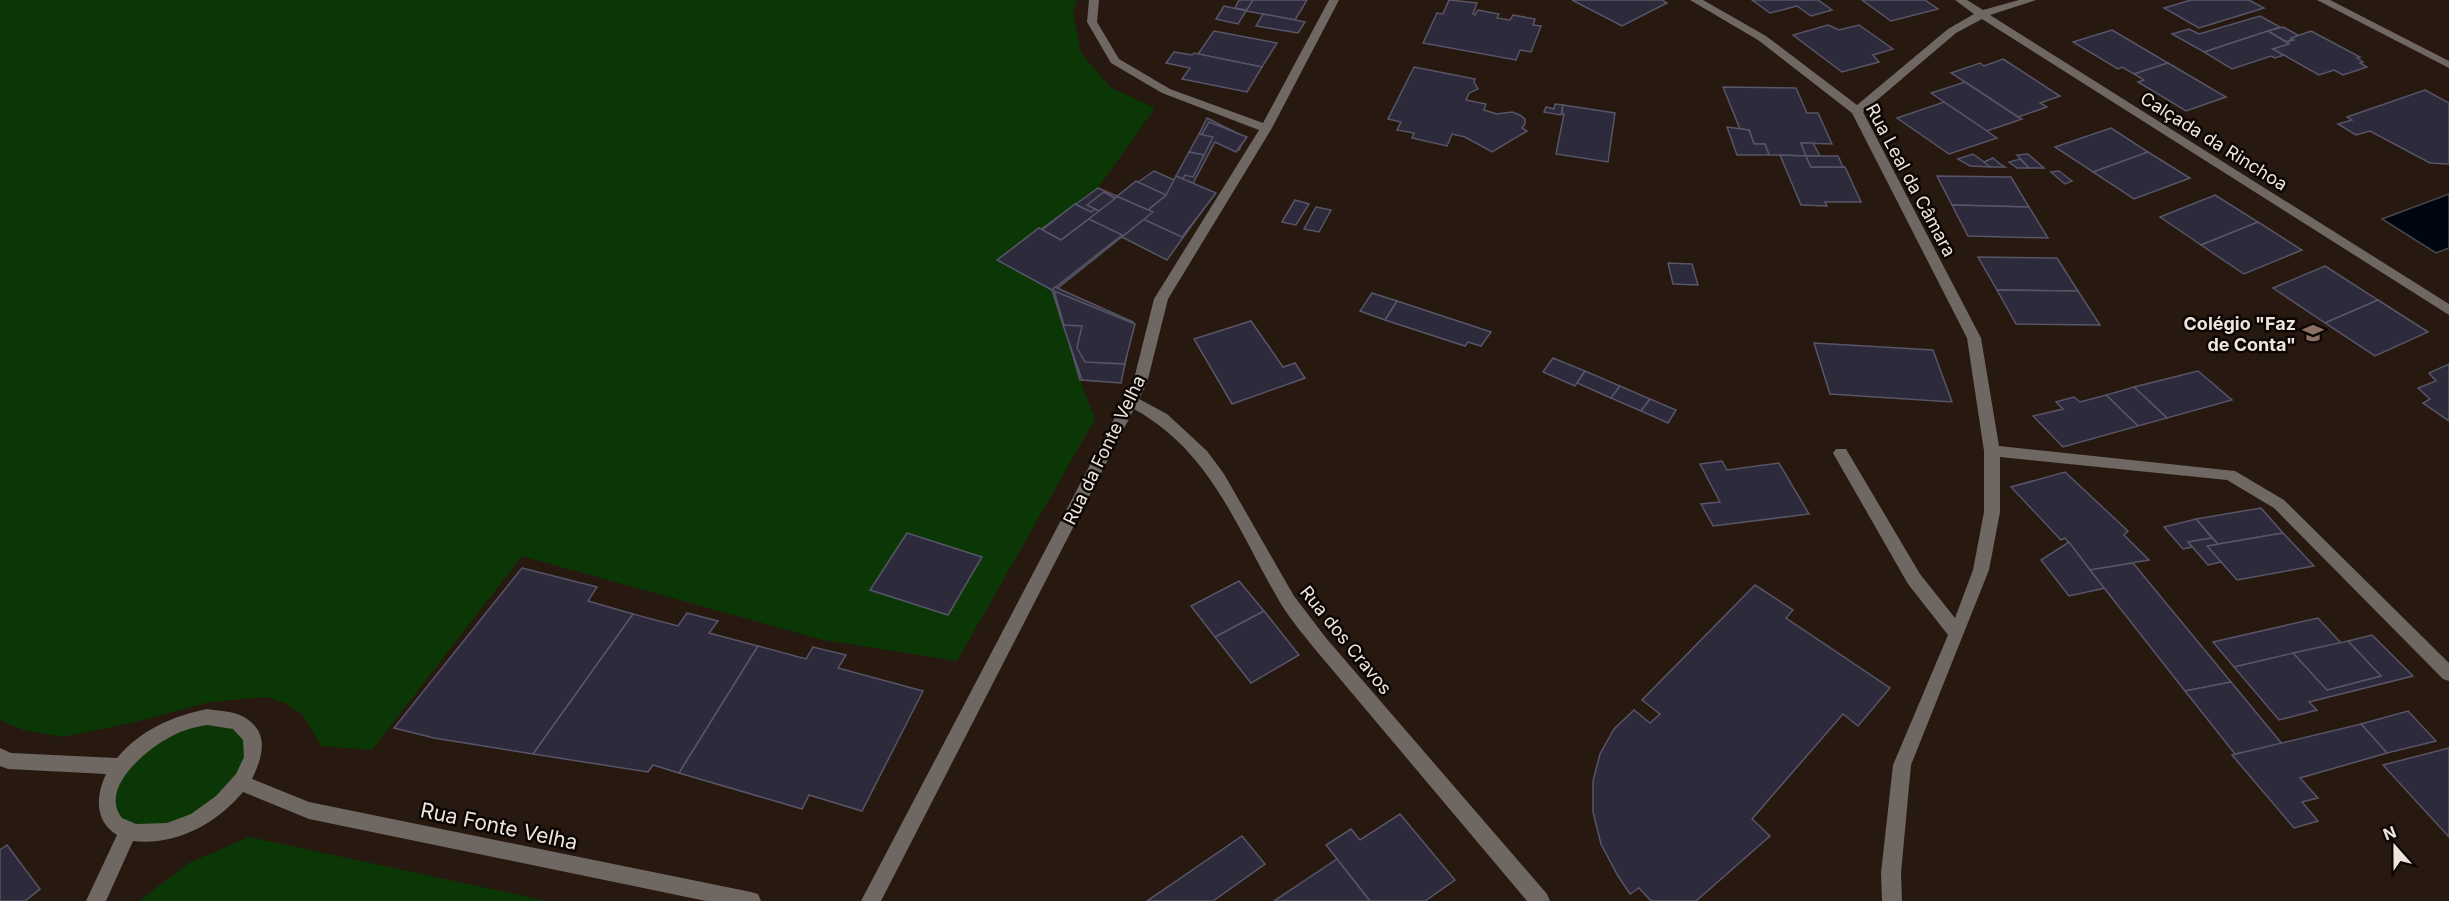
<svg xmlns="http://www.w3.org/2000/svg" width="2449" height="901" viewBox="0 0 2449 901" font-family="Inter,sans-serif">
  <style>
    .green { fill: #0b3606 }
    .water { fill: #000610; stroke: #48494e; stroke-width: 1.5 }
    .building { fill: #2c2a3b; stroke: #575567; stroke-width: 1.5 }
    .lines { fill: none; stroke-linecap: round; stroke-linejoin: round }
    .minor { fill: #6f6762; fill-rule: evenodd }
    .labels { text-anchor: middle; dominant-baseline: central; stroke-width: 5; stroke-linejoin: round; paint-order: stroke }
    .street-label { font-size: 18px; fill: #efe4de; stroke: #0c0603 }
    .poi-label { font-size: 18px; font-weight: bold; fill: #efe4de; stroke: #0c0603; text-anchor: end }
    .near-street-label { font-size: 21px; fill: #efe4de; stroke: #0c0603 }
  </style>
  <rect width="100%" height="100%" fill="#281910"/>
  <g class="green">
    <path d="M 0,0 L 1077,0 L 1073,13 L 1081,53 L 1110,87 L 1155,108 L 1098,188 L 1054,291 L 1080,380 L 1095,419 L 957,661 L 823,640 L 522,556 L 372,750 L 321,746 L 303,715 L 287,704 L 267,697 L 210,702 L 136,722 L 63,737 L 23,730 L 0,720 Z"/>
    <path d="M 189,720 L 247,729 L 250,767 L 187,825 L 128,831 L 108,793 L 121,766 Z"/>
    <path d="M 249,837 L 547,901 L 139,901 L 189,863 Z"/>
  </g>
  <path class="water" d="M 2449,194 L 2449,248 L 2436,253 L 2382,219 Z"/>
  <g class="building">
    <path d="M 1239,0 L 1291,0 L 1280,16 L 1235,8 Z"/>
    <path d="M 1253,0 L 1307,0 L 1295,20 L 1246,11 Z"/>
    <path d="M 1449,0 L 1477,3 L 1473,14 L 1475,15 L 1478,10 L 1499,14 L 1497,18 L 1510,20 L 1513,15 L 1535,19 L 1533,25 L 1541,26 L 1531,52 L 1520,50 L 1516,60 L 1423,43 L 1437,13 L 1443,14 Z"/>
    <path d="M 1572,0 L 1662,0 L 1667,3 L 1622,26 Z"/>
    <path d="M 1752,0 L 1820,0 L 1818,0 L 1832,10 L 1811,16 L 1797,6 L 1770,13 Z"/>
    <path d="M 1862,0 L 1925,0 L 1938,9 L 1891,21 Z"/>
    <path d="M 2191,0 L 2249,0 L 2264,8 L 2199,28 L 2164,8 Z"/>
    <path d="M 1224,6 L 1246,11 L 1238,24 L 1216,19 Z"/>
    <path d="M 1263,14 L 1295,20 L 1305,22 L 1298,33 L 1256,26 Z"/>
    <path d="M 2260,16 L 2280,27 L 2204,52 L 2172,34 L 2189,29 L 2199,34 Z"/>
    <path d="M 1828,25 L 1839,30 L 1859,25 L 1893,49 L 1873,55 L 1879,62 L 1842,72 L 1793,35 Z"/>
    <path d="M 2283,27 L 2298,35 L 2287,42 L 2268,31 Z"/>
    <path d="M 2112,30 L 2168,63 L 2134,74 L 2122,67 L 2118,69 L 2073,42 Z"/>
    <path d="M 1214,31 L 1277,43 L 1262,67 L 1198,54 Z"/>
    <path d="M 2268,31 L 2289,44 L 2273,49 L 2284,55 L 2275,58 L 2271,56 L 2232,69 L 2204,52 Z"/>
    <path d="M 2311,31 L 2360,57 L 2357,58 L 2363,62 L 2360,63 L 2367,67 L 2343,75 L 2334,70 L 2319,75 L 2273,49 L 2289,44 L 2287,42 L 2294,40 L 2291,38 Z"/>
    <path d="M 1174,52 L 1192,55 L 1194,53 L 1262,67 L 1247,92 L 1182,79 L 1190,68 L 1166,63 Z"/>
    <path d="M 2003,59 L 2060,96 L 2040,103 L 2047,107 L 2018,117 L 1951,73 L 1980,63 L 1984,66 Z"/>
    <path d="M 2168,63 L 2226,97 L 2186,111 L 2138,82 L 2144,80 L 2134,74 Z"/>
    <path d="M 1414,67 L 1475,79 L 1474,82 L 1478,89 L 1469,93 L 1466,100 L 1486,104 L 1484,110 L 1497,114 L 1512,112 L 1520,115 L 1525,119 L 1525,124 L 1522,128 L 1527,131 L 1492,152 L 1465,137 L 1452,134 L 1447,146 L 1412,138 L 1414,133 L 1397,130 L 1401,122 L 1388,119 Z"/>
    <path d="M 1965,82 L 2018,117 L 2022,119 L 1987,131 L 1931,93 Z"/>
    <path d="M 1723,87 L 1796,88 L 1807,113 L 1818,113 L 1832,144 L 1801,143 L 1806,156 L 1769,155 L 1765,144 L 1754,144 L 1749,130 L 1740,129 Z"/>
    <path d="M 2425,90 L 2449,103 L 2449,164 L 2430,163 L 2370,131 L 2356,135 L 2338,124 L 2352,120 L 2347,117 Z"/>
    <path d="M 1944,102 L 1987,131 L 1997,138 L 1949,154 L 1897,118 Z"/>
    <path d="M 1555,104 L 1563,105 L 1561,115 L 1544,112 L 1546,107 L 1554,109 Z"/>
    <path d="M 1563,105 L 1615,113 L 1608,162 L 1556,154 L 1564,114 L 1562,114 Z"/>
    <path d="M 1207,118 L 1245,137 L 1239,150 L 1213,137 L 1199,134 Z"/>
    <path d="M 1209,122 L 1247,137 L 1236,152 L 1215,142 L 1191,187 L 1175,180 Z"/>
    <path d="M 1727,127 L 1749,130 L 1754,144 L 1765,144 L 1769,155 L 1737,155 Z"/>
    <path d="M 2111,128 L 2148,152 L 2093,172 L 2055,147 Z"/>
    <path d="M 1199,134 L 1213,137 L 1204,155 L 1189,152 Z"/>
    <path d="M 1801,143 L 1813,143 L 1820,156 L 1806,156 Z"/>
    <path d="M 1189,152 L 1204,155 L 1193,177 L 1185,175 L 1183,179 L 1176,176 Z"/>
    <path d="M 2148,152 L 2190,178 L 2134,199 L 2093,172 Z"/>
    <path d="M 1973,154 L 1984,162 L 1990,167 L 1970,166 L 1958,159 Z"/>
    <path d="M 2028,154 L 2044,168 L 2029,168 L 2017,155 Z"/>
    <path d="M 1780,155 L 1806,156 L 1811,167 L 1845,167 L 1861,202 L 1825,202 L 1827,206 L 1801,205 Z"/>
    <path d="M 1806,156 L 1838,156 L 1843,167 L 1811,167 Z"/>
    <path d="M 1993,158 L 2000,164 L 2005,167 L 1990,167 L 1984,162 Z"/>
    <path d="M 2020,159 L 2029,168 L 2017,168 L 2009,162 Z"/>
    <path d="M 1154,171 L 1212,197 L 1167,260 L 1122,237 L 1153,212 L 1118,196 Z"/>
    <path d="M 2059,171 L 2072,181 L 2065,184 L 2051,172 Z"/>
    <path d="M 1176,176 L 1216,193 L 1182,237 L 1143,219 L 1151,212 L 1148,210 L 1166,195 Z"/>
    <path d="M 1937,176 L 2011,177 L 2029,207 L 1952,205 Z"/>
    <path d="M 1136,181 L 1166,195 L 1148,210 L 1151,212 L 1143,219 L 1122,235 L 1089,219 Z"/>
    <path d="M 1098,188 L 1153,212 L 1054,291 L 1000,259 Z"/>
    <path d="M 1104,192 L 1114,198 L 1117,197 L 1099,211 L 1087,205 Z"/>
    <path d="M 2215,195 L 2258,222 L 2201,245 L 2160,217 Z"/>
    <path d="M 1295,200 L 1309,204 L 1296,225 L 1282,222 Z"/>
    <path d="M 1075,204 L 1091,212 L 1095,209 L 1099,211 L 1061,240 L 1042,230 Z"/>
    <path d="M 1952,205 L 2029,207 L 2048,238 L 1968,236 Z"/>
    <path d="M 1316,207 L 1331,210 L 1319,232 L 1304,229 Z"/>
    <path d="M 1089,219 L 1122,235 L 1052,290 L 997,260 L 1039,228 L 1061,240 Z"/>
    <path d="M 2258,222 L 2302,250 L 2244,274 L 2201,245 Z"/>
    <path d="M 1978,257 L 2057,258 L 2078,291 L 1997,290 Z"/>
    <path d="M 1668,263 L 1692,264 L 1698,285 L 1673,284 Z"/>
    <path d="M 2325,266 L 2378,300 L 2325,323 L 2273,288 Z"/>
    <path d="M 1055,287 L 1133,322 L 1125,364 L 1085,362 L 1077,348 L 1082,326 L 1063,325 L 1052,290 Z"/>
    <path d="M 1997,290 L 2078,291 L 2100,325 L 2016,324 Z"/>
    <path d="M 1054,291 L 1135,324 L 1120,382 L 1080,380 Z"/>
    <path d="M 1372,293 L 1397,301 L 1385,320 L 1360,311 Z"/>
    <path d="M 2378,300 L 2428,332 L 2375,356 L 2325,323 Z"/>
    <path d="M 1397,301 L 1491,332 L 1481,346 L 1468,342 L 1465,346 L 1385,320 Z"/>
    <path d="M 1251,321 L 1283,367 L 1295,363 L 1305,378 L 1232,404 L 1194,339 Z"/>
    <path d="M 1063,325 L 1082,326 L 1077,348 L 1085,362 L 1125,364 L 1121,383 L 1082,380 Z"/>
    <path d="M 1814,343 L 1933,350 L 1952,402 L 1830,394 Z"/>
    <path d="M 1553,358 L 1585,371 L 1575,386 L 1543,372 Z"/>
    <path d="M 2449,364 L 2449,421 L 2423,403 L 2430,399 L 2418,388 L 2436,381 L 2429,373 Z"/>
    <path d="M 1585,371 L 1620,386 L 1611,398 L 1577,383 Z"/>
    <path d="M 2198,371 L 2232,400 L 2167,418 L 2134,387 Z"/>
    <path d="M 1620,386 L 1650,399 L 1641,411 L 1611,398 Z"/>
    <path d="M 2134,387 L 2167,418 L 2138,426 L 2106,395 Z"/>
    <path d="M 2106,395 L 2138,426 L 2063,447 L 2033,416 L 2063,409 L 2056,402 L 2074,397 L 2080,402 Z"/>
    <path d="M 1650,399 L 1676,410 L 1668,423 L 1641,411 Z"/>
    <path d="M 1722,461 L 1727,470 L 1779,463 L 1809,514 L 1713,526 L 1701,504 L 1720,502 L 1700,464 Z"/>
    <path d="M 2065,472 L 2128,531 L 2124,535 L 2149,560 L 2090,570 L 2065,538 L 2061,540 L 2011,487 Z"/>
    <path d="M 2261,508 L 2283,533 L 2218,544 L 2196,519 Z"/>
    <path d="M 2196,519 L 2212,538 L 2188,542 L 2192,547 L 2183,549 L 2164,527 Z"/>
    <path d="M 907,533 L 982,557 L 948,615 L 870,590 Z"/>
    <path d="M 2283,533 L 2314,566 L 2237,580 L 2207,546 Z"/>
    <path d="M 2212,538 L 2218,544 L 2207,546 L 2221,562 L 2208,565 L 2188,542 Z"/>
    <path d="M 2069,542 L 2090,570 L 2105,588 L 2069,596 L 2041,560 Z"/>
    <path d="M 2133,563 L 2231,682 L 2185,691 L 2090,570 Z"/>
    <path d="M 522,568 L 597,587 L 588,601 L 633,614 L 533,754 L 434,738 L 394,728 Z"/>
    <path d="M 1239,581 L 1264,611 L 1215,637 L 1191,606 Z"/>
    <path d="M 1755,585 L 1793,610 L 1786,618 L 1890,688 L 1858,726 L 1843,714 L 1752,819 L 1770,836 L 1696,901 L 1651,901 L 1639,888 L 1630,894 L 1618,876 L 1601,844 L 1593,812 L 1593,781 L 1600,754 L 1614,729 L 1634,710 L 1650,723 L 1660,714 L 1642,700 Z"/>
    <path d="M 1264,611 L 1299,655 L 1251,683 L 1215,637 Z"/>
    <path d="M 687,613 L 718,621 L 709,633 L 758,646 L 679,773 L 653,765 L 648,772 L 533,754 L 633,614 L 678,626 Z"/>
    <path d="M 2318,618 L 2341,643 L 2234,667 L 2213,642 Z"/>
    <path d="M 2372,635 L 2413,676 L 2309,702 L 2317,710 L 2279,720 L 2234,667 L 2293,653 L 2327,690 L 2381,676 L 2348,641 Z"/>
    <path d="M 2348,641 L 2381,676 L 2327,690 L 2293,653 Z"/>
    <path d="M 758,646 L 806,659 L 813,647 L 846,655 L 838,668 L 923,691 L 862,811 L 809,795 L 802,809 L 679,773 Z"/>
    <path d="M 2231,682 L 2283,745 L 2235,754 L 2185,691 Z"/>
    <path d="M 2408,711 L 2436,741 L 2387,753 L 2361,724 Z"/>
    <path d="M 2361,724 L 2387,753 L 2300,778 L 2318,798 L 2302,802 L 2318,821 L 2294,828 L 2232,755 Z"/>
    <path d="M 2449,748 L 2449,837 L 2383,765 Z"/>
    <path d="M 1400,814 L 1455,880 L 1425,901 L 1370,901 L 1326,845 L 1351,829 L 1360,840 Z"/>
    <path d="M 1242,836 L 1265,864 L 1213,901 L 1147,901 Z"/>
    <path d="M 7,845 L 40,889 L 25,901 L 0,901 L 0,850 Z"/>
    <path d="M 1337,859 L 1370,901 L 1274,901 Z"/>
  </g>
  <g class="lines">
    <g class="minor">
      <path d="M 1089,0 L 1099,0 L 1097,22 L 1119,59 L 1170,89 L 1263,123 L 1329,0 L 1339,0 L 1272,128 L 1168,299 L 1147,383 L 1139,399 L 1167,414 L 1207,451 L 1224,474 L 1294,596 L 1326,638 L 1547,894 L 1550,901 L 1527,901 L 1314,648 C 1303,634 1290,619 1281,604 C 1237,530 1213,453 1134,409 L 881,901 L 861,901 L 1133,383 L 1154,299 L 1259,130 L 1162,93 L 1111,63 L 1087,22 Z"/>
      <path d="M 1690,0 L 1703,0 L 1766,36 L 1857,105 L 1948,29 L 1974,14 L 1955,0 L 1967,0 L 1983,10 L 2019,0 L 2036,0 L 1990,15 L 2449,304 L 2449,315 L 1982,19 L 1956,33 L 1863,112 L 1981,338 L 1999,446 L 2235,471 L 2284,500 L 2449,663 L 2449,681 L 2443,679 L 2274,508 L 2227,480 L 2000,457 L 2000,512 L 1989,570 L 1911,765 L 1901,873 L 1902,901 L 1882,901 L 1881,873 L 1893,765 L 1948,635 L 1908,584 L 1833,453 L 1836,449 L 1846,449 L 1920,574 L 1955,618 L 1973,570 L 1984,512 L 1984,451 L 1967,338 L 1852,113 L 1758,40 Z"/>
      <path d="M 2317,0 L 2330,0 L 2449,61 L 2449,68 Z"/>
      <path d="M 207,709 C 218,711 234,711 244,717 C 270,733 263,756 252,779 L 309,802 L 751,892 L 758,894 L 761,901 L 706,901 L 309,819 L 243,792 C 216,824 176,846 133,841 L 106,901 L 86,901 L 117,835 C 94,821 96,795 106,774 L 8,769 L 0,766 L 0,748 L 11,753 L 117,758 C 140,730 173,716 207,709 ZM 207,725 L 233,729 L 243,740 L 244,757 L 236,774 L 216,796 L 191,814 L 167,823 L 136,824 L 122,818 C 98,788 148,748 172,736 C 183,730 195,727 207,725 Z"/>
    </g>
  </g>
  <defs>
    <symbol id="school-bare" viewBox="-9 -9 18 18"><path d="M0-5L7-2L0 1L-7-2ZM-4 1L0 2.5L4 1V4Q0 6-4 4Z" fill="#8d6e63" stroke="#0c0603" stroke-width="2.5" paint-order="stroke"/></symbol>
  </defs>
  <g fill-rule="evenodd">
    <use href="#school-bare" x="2298" y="318" width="30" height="30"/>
  </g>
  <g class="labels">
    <g class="street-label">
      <text transform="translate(2214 141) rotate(32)">Calçada da Rinchoa</text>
      <text transform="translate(1911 180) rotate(62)">Rua Leal da Câmara</text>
      <text transform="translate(1104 450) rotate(-64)">Rua da Fonte Velha</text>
      <text transform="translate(1346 640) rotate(51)">Rua dos Cravos</text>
    </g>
    <g class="poi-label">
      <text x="2296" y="323">Colégio "Faz<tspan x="2296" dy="21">de Conta"</tspan></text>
    </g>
    <g class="near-street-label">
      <text transform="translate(499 826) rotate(12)">Rua Fonte Velha</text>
    </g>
  </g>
  <g transform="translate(2395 847) rotate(339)" stroke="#0c0603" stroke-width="4.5" paint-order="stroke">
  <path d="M0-4.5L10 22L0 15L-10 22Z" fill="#efe4de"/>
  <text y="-9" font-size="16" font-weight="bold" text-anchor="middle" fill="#efe4de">N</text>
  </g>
</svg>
